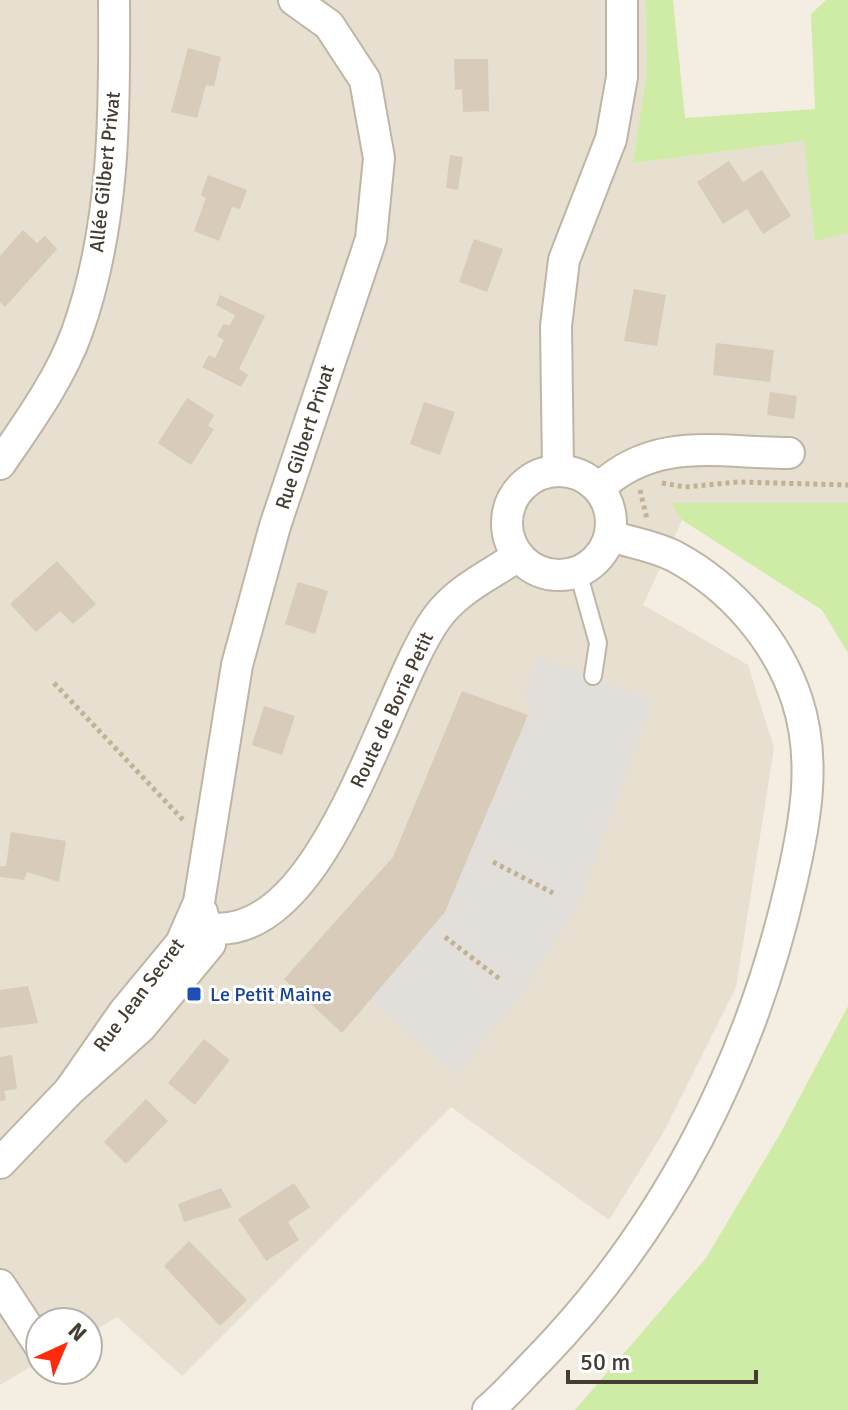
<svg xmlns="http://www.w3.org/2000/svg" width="848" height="1410" viewBox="0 0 848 1410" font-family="Signika,sans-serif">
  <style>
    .residential { fill: #e7dfcf }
    .green { fill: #ceeca6 }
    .parking { fill: #e2dfdb }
    .building { fill: #d8cbb9 }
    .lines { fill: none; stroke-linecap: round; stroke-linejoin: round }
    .service-casing { stroke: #bfb5a4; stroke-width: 20 }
    .minor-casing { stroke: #bfb5a4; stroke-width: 34 }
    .path { stroke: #c2b194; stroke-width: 5; stroke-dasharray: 4 4; stroke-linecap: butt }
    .service { stroke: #fff; stroke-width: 16 }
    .minor { stroke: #fff; stroke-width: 30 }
    .transit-dot { fill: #1a4fb4; stroke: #fff; stroke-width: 3 }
    .labels { text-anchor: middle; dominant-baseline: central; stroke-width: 6; stroke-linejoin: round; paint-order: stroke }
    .street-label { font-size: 20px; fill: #453d32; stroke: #fff }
    .transit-label { font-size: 20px; fill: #164399; stroke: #fff; text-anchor: start }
  </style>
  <rect width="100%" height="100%" fill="#f3ede2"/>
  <path class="residential" d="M 0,0 L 646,0 L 647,70 L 633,163 L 805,141 L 815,240 L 848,233 L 848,503 L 672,503 L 682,520 L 643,605 L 748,665 L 774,748 L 736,987 L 663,1133 L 609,1220 L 451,1107 L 182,1376 L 117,1317 L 88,1334 L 88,1322 L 40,1322 L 40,1361 L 0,1385 Z"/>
  <g class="green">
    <path d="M 646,0 L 673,0 L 685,118 L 815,109 L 811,14 L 826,0 L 848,0 L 848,233 L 815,241 L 804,141 L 633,163 L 647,70 Z"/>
    <path d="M 671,503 L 848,503 L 848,653 L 822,610 L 682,520 Z"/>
    <path d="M 848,1006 L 848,1410 L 575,1410 L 706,1258 L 780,1134 Z"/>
  </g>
  <path class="parking" d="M 539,656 L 653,701 L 579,903 L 525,989 L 457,1075 L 370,1000 L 445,912 L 533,702 L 522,697 Z"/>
  <g class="building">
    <path d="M 188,48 L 221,57 L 214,86 L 206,85 L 197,118 L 171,112 Z"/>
    <path d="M 454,59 L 488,59 L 489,111 L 463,112 L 462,89 L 455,90 Z"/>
    <path d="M 450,155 L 463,157 L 458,190 L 446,188 Z"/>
    <path d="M 729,161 L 743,182 L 762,170 L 791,216 L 763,234 L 747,209 L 723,224 L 697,182 Z"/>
    <path d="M 208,175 L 247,190 L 240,209 L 232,207 L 219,241 L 194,231 L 206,198 L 201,195 Z"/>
    <path d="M 23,230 L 37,243 L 45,236 L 57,249 L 5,307 L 0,302 L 0,256 Z"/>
    <path d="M 474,239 L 503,249 L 487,292 L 459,282 Z"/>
    <path d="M 634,289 L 666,295 L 657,346 L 624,341 Z"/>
    <path d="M 220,295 L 265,316 L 239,369 L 248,375 L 241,387 L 202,367 L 209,355 L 215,358 L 224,340 L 217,336 L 223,324 L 230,325 L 235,315 L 216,305 Z"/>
    <path d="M 716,343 L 774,350 L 770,382 L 713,375 Z"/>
    <path d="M 770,392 L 797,396 L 794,419 L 767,415 Z"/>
    <path d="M 187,398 L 214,415 L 208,426 L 214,429 L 191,465 L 158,443 Z"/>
    <path d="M 424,402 L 455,412 L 440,455 L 410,444 Z"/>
    <path d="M 57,561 L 96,604 L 73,624 L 60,611 L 36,632 L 10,604 Z"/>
    <path d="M 298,582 L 328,591 L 315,634 L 285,624 Z"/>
    <path d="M 462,691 L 528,715 L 445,912 L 342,1033 L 284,979 L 393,857 Z"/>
    <path d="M 264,706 L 295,716 L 282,755 L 252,745 Z"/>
    <path d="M 11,832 L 66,841 L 59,882 L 27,872 L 24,880 L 0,877 L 0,866 L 6,866 Z"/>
    <path d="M 28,986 L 38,1023 L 0,1028 L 0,990 Z"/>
    <path d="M 204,1039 L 230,1060 L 195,1105 L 168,1083 Z"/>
    <path d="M 12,1055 L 17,1089 L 4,1091 L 6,1100 L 0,1101 L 0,1057 Z"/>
    <path d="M 146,1099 L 168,1121 L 126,1164 L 104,1142 Z"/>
    <path d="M 294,1183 L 310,1207 L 288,1222 L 299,1240 L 266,1261 L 238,1219 Z"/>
    <path d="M 221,1188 L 232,1207 L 184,1222 L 178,1204 Z"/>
    <path d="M 189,1241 L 247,1300 L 220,1326 L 164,1266 Z"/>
  </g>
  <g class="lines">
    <defs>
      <path id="service" d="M 578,572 L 598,643 L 593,676"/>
      <g id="minor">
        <path d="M 0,464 C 28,423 60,379 77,332 C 115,226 115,112 114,0"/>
        <path d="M 558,470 L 556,326 L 564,260 L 611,139 L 622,77 L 622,0"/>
        <circle cx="559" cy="523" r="52"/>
        <path d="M 599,488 C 656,435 718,453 789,453"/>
        <path d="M 209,928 C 325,944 384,692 436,619 C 456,590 490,575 518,556"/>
        <path d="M 69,1091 L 124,1012 L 181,943 L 199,902 L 237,665 L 275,526 L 371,239 L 379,158 L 365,80 L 329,25 L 294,0"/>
        <path d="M 0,1163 L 69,1091 L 141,1027 L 210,944 L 202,912"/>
        <path d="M 0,1285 L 40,1346"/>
        <path d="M 488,1410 C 506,1395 522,1376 539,1359 C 666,1228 751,1061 791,884 C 805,824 817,761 797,700 C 777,639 730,586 674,556 C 654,546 632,543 611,536"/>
      </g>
    </defs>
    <use href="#service" class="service-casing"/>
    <use href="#minor" class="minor-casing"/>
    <g class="path">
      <path d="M 662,483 L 685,487 L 738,482 L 848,485"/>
      <path d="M 640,490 L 647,519"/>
      <path d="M 54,683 L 185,822"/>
      <path d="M 493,862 L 553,893"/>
      <path d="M 445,937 L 501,980"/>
    </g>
    <use href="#service" class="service"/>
    <use href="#minor" class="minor"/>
  </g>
  <rect class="transit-dot" x="186" y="986" width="16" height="16" rx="4"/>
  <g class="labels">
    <g class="street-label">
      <text transform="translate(105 172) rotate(-84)">Allée Gilbert Privat</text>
      <text transform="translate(305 437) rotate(-72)">Rue Gilbert Privat</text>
      <text transform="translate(392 710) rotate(-65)">Route de Borie Petit</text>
      <text transform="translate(139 995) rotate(-53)">Rue Jean Secret</text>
    </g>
    <g class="transit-label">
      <text x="210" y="994">Le Petit Maine</text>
    </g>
  </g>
  <g transform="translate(64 1346) rotate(44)"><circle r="38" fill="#ffffff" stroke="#b5b1ad" stroke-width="2"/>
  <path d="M0-6L14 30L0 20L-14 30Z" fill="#ff2c0c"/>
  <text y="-12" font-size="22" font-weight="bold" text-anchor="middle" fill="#453d32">N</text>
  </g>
  <path d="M568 1370v12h188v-12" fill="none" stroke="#453d32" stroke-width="4"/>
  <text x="580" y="1370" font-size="24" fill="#453d32" stroke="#ffffff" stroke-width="6" paint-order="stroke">50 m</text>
</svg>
